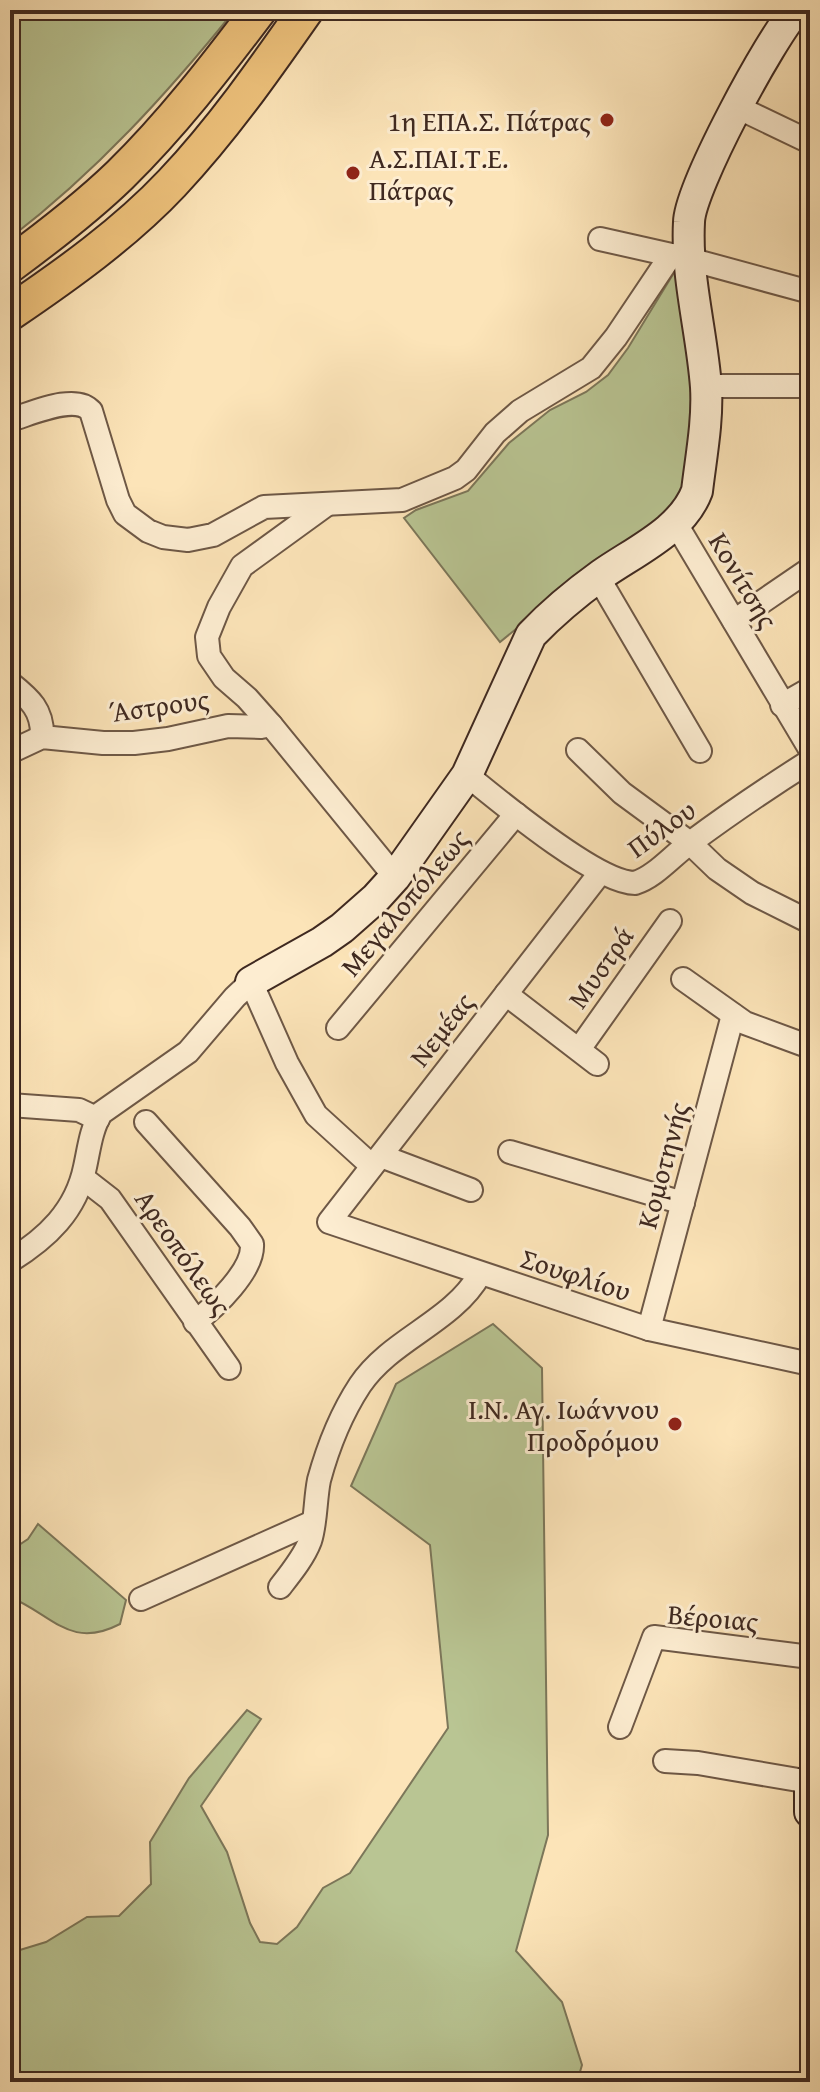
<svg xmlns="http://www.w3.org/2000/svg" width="820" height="2092" viewBox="0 0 820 2092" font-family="'Gentium Book Plus',serif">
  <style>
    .green { fill: #b9c593; stroke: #7c775a; stroke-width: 2 }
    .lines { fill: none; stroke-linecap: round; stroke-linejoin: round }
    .street-casing { stroke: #6e5846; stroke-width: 26 }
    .secondary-casing { stroke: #3f2920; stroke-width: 34 }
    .primary-casing { stroke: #3f2920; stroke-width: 38 }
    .street { stroke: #fdedd1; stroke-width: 22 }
    .secondary { stroke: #fdedd1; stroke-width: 30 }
    .primary { stroke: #eec27c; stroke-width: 34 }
    .poi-dot { fill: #8f2418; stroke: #fdedd1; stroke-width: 3 }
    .labels { text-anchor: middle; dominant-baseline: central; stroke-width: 6; stroke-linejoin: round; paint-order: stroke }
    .poi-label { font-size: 28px; fill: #3f2920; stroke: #fdedd1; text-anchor: end }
    .street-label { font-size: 28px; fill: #3f2920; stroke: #fdedd1 }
  </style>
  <rect width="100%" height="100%" fill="#fce4b8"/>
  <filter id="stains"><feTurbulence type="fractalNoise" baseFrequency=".0025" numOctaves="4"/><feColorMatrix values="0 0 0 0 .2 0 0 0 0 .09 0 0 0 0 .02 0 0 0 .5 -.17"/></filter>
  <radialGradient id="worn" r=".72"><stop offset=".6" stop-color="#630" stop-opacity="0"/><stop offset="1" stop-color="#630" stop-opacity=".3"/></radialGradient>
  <g class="green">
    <path d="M 10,10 L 235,10 C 167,94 96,172 10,238 Z"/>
    <path d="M 675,271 L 682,271 L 703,367 L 697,491 L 601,560 L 500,642 L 404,518 L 416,510 L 468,491 L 509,443 L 550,410 L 586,392 L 608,375 L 628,348 Z"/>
    <path d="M 493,1324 L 542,1368 L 548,1835 L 516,1951 L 562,2002 L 582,2065 L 577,2082 L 10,2082 L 10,1953 L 46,1942 L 87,1917 L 119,1916 L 151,1884 L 150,1842 L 189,1778 L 247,1710 L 261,1719 L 201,1806 L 227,1852 L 250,1923 L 260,1942 L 277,1944 L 297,1927 L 323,1888 L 350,1873 L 448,1728 L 430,1545 L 351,1486 L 396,1384 Z"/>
    <path d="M 38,1524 L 126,1600 L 120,1624 C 70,1650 53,1615 10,1597 L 10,1551 L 28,1539 Z"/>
  </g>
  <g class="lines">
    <defs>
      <g id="street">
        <path d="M 792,14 L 810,23"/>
        <path d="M 737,107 L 810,142"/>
        <path d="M 600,239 L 689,259 L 810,292"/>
        <path d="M 706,386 L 810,386"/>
        <path d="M 10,420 C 31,414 75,393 91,411 L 118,500 L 125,514 L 148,531 L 163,537 L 188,540 L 213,535 L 264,507 L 402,500 L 455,478 L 466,470 L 495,433 L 520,411 L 591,368 L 616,337 L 671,255"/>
        <path d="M 326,505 L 242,566 L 219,607 L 207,637 L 209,656 L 224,678 L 247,698 L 271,725 L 395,877"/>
        <path d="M 676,524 L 810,749"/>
        <path d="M 598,577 L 700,751"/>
        <path d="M 734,621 L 810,569"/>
        <path d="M 10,683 C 30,699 43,710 42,737"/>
        <path d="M 782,705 L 810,689"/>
        <path d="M 578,750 L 622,793 L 690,843 L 717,869 L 752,893 L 810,922"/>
        <path d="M 10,752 L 42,737 L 103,743 L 134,743 L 168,739 L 228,726 L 261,727 L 271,725"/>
        <path d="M 467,775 C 499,801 597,883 635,883 C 655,877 673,855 690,843 C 729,814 769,787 810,761"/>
        <path d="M 600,873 L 329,1222 L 649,1329 L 810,1364"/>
        <path d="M 683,979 L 745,1023 L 810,1047"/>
        <path d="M 506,994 L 597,1064"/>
        <path d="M 338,1028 L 516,814"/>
        <path d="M 580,1048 L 670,921"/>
        <path d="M 10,1105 L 79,1110 L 98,1119"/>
        <path d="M 146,1122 L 240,1227 L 252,1244 C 254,1270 215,1307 195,1322"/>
        <path d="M 510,1152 L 683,1203"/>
        <path d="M 381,1156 L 471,1190"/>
        <path d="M 83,1178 L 110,1199 L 229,1368"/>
        <path d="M 10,1261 C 47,1238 76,1211 85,1167 C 89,1149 91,1129 101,1113 L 188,1052 L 235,997 L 251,982 L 287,1063 L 316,1115 L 372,1166"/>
        <path d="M 649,1329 L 733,1015"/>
        <path d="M 280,1587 C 291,1573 304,1557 310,1541 C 316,1523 315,1500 319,1480 C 328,1447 341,1414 360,1385 C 392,1338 452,1323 480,1274"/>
        <path d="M 141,1599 L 313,1522"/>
        <path d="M 620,1727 L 654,1637 L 810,1657"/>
        <path d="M 665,1761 L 698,1763 L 810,1782"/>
      </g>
      <g id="secondary">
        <path d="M 251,982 L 322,942 L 342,928 L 376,898 L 395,877 L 467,775 L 531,635 C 552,613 576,593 601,575 C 635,551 682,531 697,491 C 701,457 708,421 706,387 C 702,332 686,278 689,222 C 690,187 771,37 796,10"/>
        <path d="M 810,1780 L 810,1812"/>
      </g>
      <g id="primary">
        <path d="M 10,265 C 48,237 86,208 120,175 C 171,125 216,67 259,10"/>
        <path d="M 10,313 C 66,275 125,233 172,183 C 222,130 264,70 306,10"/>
      </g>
    </defs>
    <use href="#street" class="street-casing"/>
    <use href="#secondary" class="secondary-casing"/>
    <use href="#primary" class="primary-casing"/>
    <use href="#street" class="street"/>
    <use href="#secondary" class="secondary"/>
    <use href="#primary" class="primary"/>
  </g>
  <g class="poi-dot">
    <circle cx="607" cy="120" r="8"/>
    <circle cx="353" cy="173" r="8"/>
    <circle cx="675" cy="1424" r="8"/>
  </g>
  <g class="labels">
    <g class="poi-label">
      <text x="591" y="120">1η ΕΠΑ.Σ. Πάτρας</text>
      <text x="369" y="157" text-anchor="start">Α.Σ.ΠΑΙ.Τ.Ε.<tspan x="369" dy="32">Πάτρας</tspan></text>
      <text x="659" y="1408">Ι.Ν. Αγ. Ιωάννου<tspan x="659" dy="32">Προδρόμου</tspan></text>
    </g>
    <g class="street-label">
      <text transform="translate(744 580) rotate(59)">Κονίτσης</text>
      <text transform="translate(159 705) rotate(-8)">Άστρους</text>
      <text transform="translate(661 828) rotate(-36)">Πύλου</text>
      <text transform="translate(404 902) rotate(-50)">Μεγαλοπόλεως</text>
      <text transform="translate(600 967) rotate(-55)">Μυστρά</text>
      <text transform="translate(441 1029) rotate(-52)">Νεμέας</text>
      <text transform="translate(662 1165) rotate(-75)">Κομοτηνής</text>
      <text transform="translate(184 1252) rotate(55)">Αρεοπόλεως</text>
      <text transform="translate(576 1274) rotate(18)">Σουφλίου</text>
      <text transform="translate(713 1617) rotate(5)">Βέροιας</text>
    </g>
  </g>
  <rect width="820" height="2092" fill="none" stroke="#fce4b8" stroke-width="40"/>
  <rect x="12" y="12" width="796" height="2068" fill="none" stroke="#3f2920" stroke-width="4"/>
  <rect x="20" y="20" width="780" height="2052" fill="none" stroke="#3f2920" stroke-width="2"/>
  <rect width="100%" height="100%" filter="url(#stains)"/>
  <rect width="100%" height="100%" fill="url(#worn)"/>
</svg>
